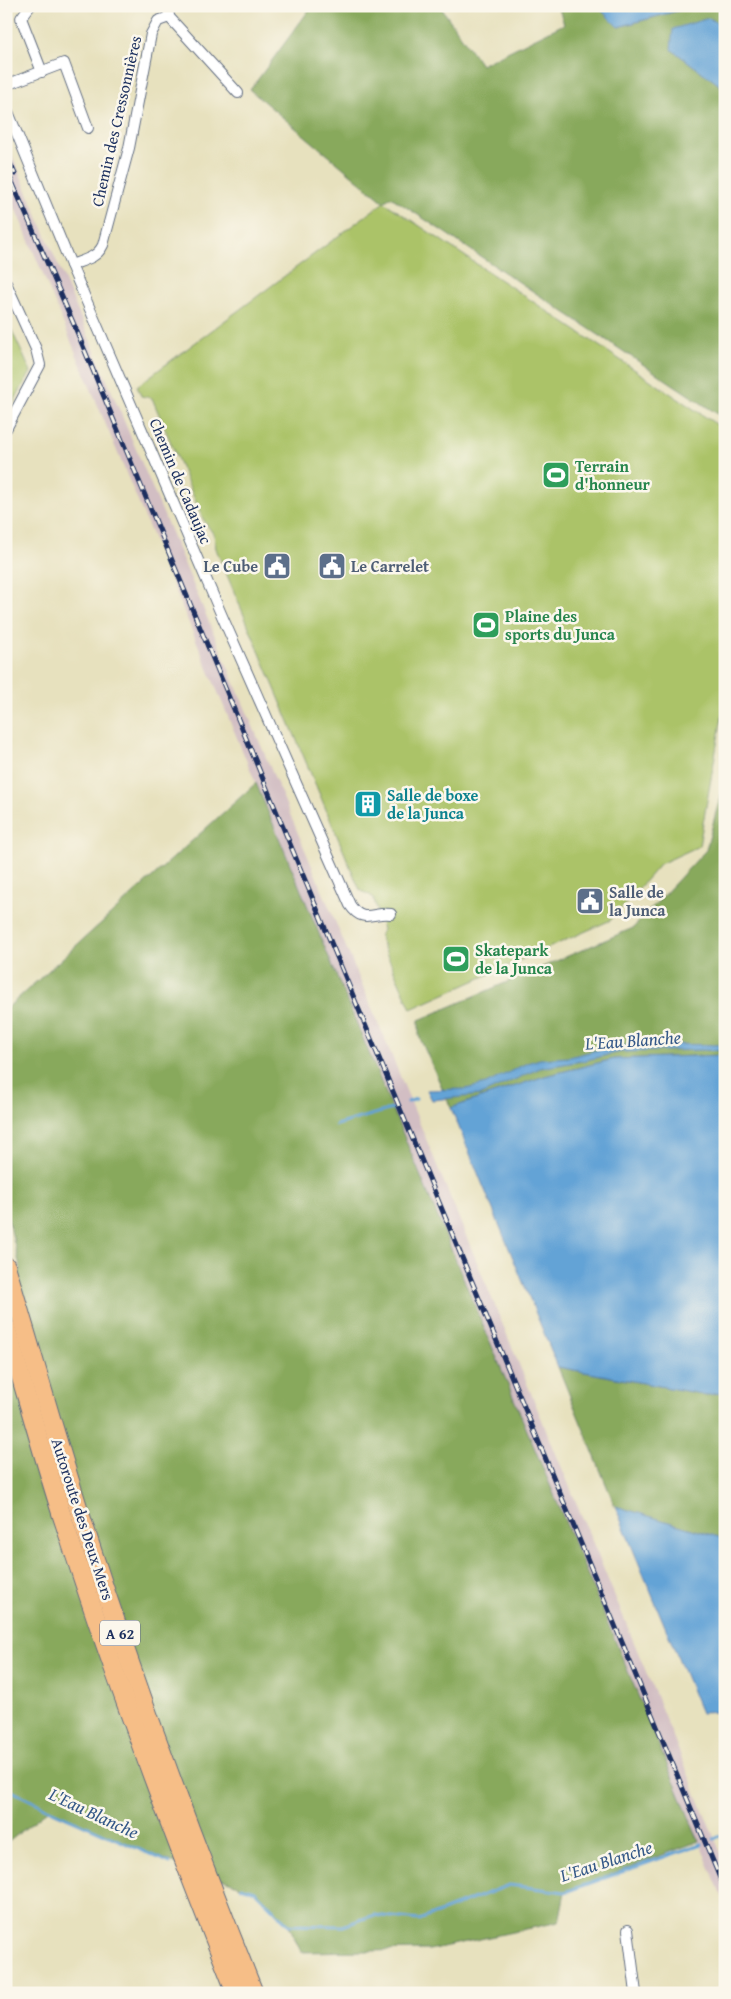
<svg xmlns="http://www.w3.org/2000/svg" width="731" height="1999" viewBox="0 0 731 1999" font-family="'Gentium Book Plus',serif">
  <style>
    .industrial { fill: #d2bec3 }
    .green { fill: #abc368; stroke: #637963 }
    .forest { fill: #88a95c; stroke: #526c5d }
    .water { fill: #63a3d6; stroke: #3f699a }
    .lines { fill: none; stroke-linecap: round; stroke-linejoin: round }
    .stream { stroke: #63a3d6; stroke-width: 3 }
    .minor-casing { stroke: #626d80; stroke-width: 12 }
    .motorway-casing { stroke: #626d80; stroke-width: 20 }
    .minor { stroke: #fff; stroke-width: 10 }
    .motorway { stroke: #f6be87; stroke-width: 18 }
    .rail-casing { stroke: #1b2f5e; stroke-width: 5 }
    .rail { stroke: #fbf7ec; stroke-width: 3; stroke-dasharray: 9; stroke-linecap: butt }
    .labels { text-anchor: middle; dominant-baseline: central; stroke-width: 5; stroke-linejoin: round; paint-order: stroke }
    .shield { fill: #fbf7ec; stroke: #5e6b89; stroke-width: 1 }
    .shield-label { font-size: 15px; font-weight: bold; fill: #1b2f5e }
    .street-label { font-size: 16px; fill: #1b2f5e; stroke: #fbf7ec }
    .leisure-label { font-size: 16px; font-weight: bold; fill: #27864d; stroke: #fbf7ec; text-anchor: start }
    .service-label { font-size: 16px; font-weight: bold; fill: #4e5e75; stroke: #fbf7ec; text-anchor: start }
    .culture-label { font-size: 16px; font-weight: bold; fill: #0d838f; stroke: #fbf7ec; text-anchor: start }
    .water-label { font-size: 18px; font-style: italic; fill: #345888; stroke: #fbf7ec }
  </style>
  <rect width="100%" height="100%" fill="#fbf7ec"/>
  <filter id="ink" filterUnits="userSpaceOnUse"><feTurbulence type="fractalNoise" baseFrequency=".02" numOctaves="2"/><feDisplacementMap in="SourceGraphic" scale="10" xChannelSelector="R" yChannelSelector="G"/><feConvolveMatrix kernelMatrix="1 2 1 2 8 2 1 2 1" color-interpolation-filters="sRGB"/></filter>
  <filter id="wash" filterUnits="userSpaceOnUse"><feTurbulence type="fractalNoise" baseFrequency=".0096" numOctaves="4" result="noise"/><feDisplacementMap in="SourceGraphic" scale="20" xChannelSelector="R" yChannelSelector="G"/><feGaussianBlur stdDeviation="1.12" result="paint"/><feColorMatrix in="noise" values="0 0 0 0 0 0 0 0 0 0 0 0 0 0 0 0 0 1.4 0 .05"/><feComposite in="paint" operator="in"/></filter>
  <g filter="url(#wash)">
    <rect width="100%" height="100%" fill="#e7e1be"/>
    <path class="industrial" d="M 6,141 L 384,1037 L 725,1863 L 725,1904 L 6,186 Z"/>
    <g class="green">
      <path d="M 384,202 L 725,430 L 725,700 L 699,846 L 660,864 L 611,920 L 411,1009 L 381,941 L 380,936 L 383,929 L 373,897 L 360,890 L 216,549 L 214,535 L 203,519 L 152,398 L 141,396 L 137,386 Z"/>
      <path d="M 6,318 L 31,372 L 6,415 Z"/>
    </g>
    <g class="forest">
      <path d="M 312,6 L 440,6 L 481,65 L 564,24 L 558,6 L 597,6 L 619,27 L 695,6 L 713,6 L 725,11 L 725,28 L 709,18 L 671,49 L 725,89 L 725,419 L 391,197 L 384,202 L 250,90 Z"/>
      <path d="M 725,778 L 725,1055 L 614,1059 L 545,1076 L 451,1108 L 419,1036 L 419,1020 L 633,928 L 706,850 Z"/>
      <path d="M 256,783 L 699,1841 L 565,1892 L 559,1922 L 429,1950 L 301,1952 L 289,1925 L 255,1891 L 153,1855 L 48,1810 L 6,1844 L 6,1276 L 21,1270 L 6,1211 L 6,1009 Z"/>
      <path d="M 558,1367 L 707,1395 L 725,1392 L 725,1539 L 615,1506 Z"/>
    </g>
    <g class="water">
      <path d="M 597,6 L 695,6 L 618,27 Z"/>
      <path d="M 709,18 L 725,28 L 725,89 L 671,49 L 673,29 Z"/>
      <path d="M 642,1044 L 725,1045 L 725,1051 L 701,1050 L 621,1052 L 582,1061 L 540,1068 L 481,1095 L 432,1100 L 427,1090 L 466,1089 L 486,1084 L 527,1063 L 540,1059 L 569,1057 L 605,1048 Z"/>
      <path d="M 725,1055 L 725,1392 L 707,1395 L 558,1367 L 451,1108 L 545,1076 L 614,1059 Z"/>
      <path d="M 615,1506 L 725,1539 L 725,1712 L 701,1713 Z"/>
    </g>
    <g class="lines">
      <g class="stream">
        <path d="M 408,1102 L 416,1099"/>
        <path d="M 336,1125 L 395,1108"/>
        <path d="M 6,1788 L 48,1809 L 170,1863"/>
        <path d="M 714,1839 L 725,1834"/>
        <path d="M 241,1887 L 255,1891 L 289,1925 L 343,1926 L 374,1915 L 419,1920 L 509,1885 L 565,1892 L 701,1844"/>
      </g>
    </g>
  </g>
  <g filter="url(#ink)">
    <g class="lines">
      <defs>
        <g id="minor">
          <path d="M 30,6 L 21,18 L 42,72"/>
          <path d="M 168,6 L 169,17"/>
          <path d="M 6,85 L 64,63 L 88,128"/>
          <path d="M 6,107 L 71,265 L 222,616 L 350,905 C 363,925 374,911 391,914"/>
          <path d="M 71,265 C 84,260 97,258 103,245 L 129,148 L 151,34 L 158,21 L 169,17 L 238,93"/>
          <path d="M 6,283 L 36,349 L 40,365 L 6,429"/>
          <path d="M 628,1930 L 636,1993"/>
        </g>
        <g id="motorway">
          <path d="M 6,1266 C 31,1347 53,1429 79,1510 C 131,1673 190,1834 254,1993"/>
          <path d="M 6,1327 C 25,1390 42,1453 62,1516 C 114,1677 173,1836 236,1993"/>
        </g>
      </defs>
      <use href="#minor" class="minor-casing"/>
      <use href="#motorway" class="motorway-casing"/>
      <use href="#minor" class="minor"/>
      <use href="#motorway" class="motorway"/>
      <defs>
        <g id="rail">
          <path d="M 6,154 L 15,174"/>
          <path d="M 6,168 L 75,327 L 725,1890"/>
        </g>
      </defs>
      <use href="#rail" class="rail-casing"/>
      <use href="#rail" class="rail"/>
    </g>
  </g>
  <defs>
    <symbol id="stadium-square" viewBox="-11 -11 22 22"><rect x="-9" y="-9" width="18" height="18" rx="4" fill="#2e9e5b" stroke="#fbf7ec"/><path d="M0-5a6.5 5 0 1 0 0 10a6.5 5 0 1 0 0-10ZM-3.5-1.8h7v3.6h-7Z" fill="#fff"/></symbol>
    <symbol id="civic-square" viewBox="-11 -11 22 22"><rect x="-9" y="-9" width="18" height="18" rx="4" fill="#5c6f8a" stroke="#fbf7ec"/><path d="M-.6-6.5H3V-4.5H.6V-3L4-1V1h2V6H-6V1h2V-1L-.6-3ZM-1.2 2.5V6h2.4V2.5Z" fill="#fff"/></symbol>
    <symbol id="building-square" viewBox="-11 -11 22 22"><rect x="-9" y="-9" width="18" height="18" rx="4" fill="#0f9aa8" stroke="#fbf7ec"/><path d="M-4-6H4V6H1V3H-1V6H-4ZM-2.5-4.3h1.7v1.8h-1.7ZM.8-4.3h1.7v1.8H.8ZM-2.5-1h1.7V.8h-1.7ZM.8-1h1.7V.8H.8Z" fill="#fff"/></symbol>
  </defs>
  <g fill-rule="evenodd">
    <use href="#stadium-square" x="540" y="459" width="32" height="32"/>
    <use href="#civic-square" x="261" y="550" width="32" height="32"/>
    <use href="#civic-square" x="316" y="550" width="32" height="32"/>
    <use href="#stadium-square" x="470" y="609" width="32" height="32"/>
    <use href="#building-square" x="352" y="788" width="32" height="32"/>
    <use href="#civic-square" x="574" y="885" width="32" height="32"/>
    <use href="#stadium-square" x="440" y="943" width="32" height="32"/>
  </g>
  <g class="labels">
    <rect class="shield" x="100" y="1620.5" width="40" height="25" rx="4"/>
    <g class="shield-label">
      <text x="120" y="1633">A 62</text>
    </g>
    <g class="street-label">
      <text transform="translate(116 121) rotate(-77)">Chemin des Cressonnières</text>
      <text transform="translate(181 481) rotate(67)">Chemin de Cadaujac</text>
      <text transform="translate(83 1519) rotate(72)">Autoroute des Deux Mers</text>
    </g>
    <g class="leisure-label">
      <text x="575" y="466">Terrain<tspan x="575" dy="18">d'honneur</tspan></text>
      <text x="505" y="616">Plaine des<tspan x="505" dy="18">sports du Junca</tspan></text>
      <text x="475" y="950">Skatepark<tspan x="475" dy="18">de la Junca</tspan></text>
    </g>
    <g class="service-label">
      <text x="258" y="566" text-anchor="end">Le Cube</text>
      <text x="351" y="566">Le Carrelet</text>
      <text x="609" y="892">Salle de<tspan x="609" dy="18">la Junca</tspan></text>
    </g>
    <g class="culture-label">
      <text x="387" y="795">Salle de boxe<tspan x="387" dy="18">de la Junca</tspan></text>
    </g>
    <g class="water-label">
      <text transform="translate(633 1040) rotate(-4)">L'Eau Blanche</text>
      <text transform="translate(94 1813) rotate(25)">L'Eau Blanche</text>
      <text transform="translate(606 1861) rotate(-18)">L'Eau Blanche</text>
    </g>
  </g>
  <rect width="731" height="1999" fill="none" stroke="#fbf7ec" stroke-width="25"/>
</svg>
